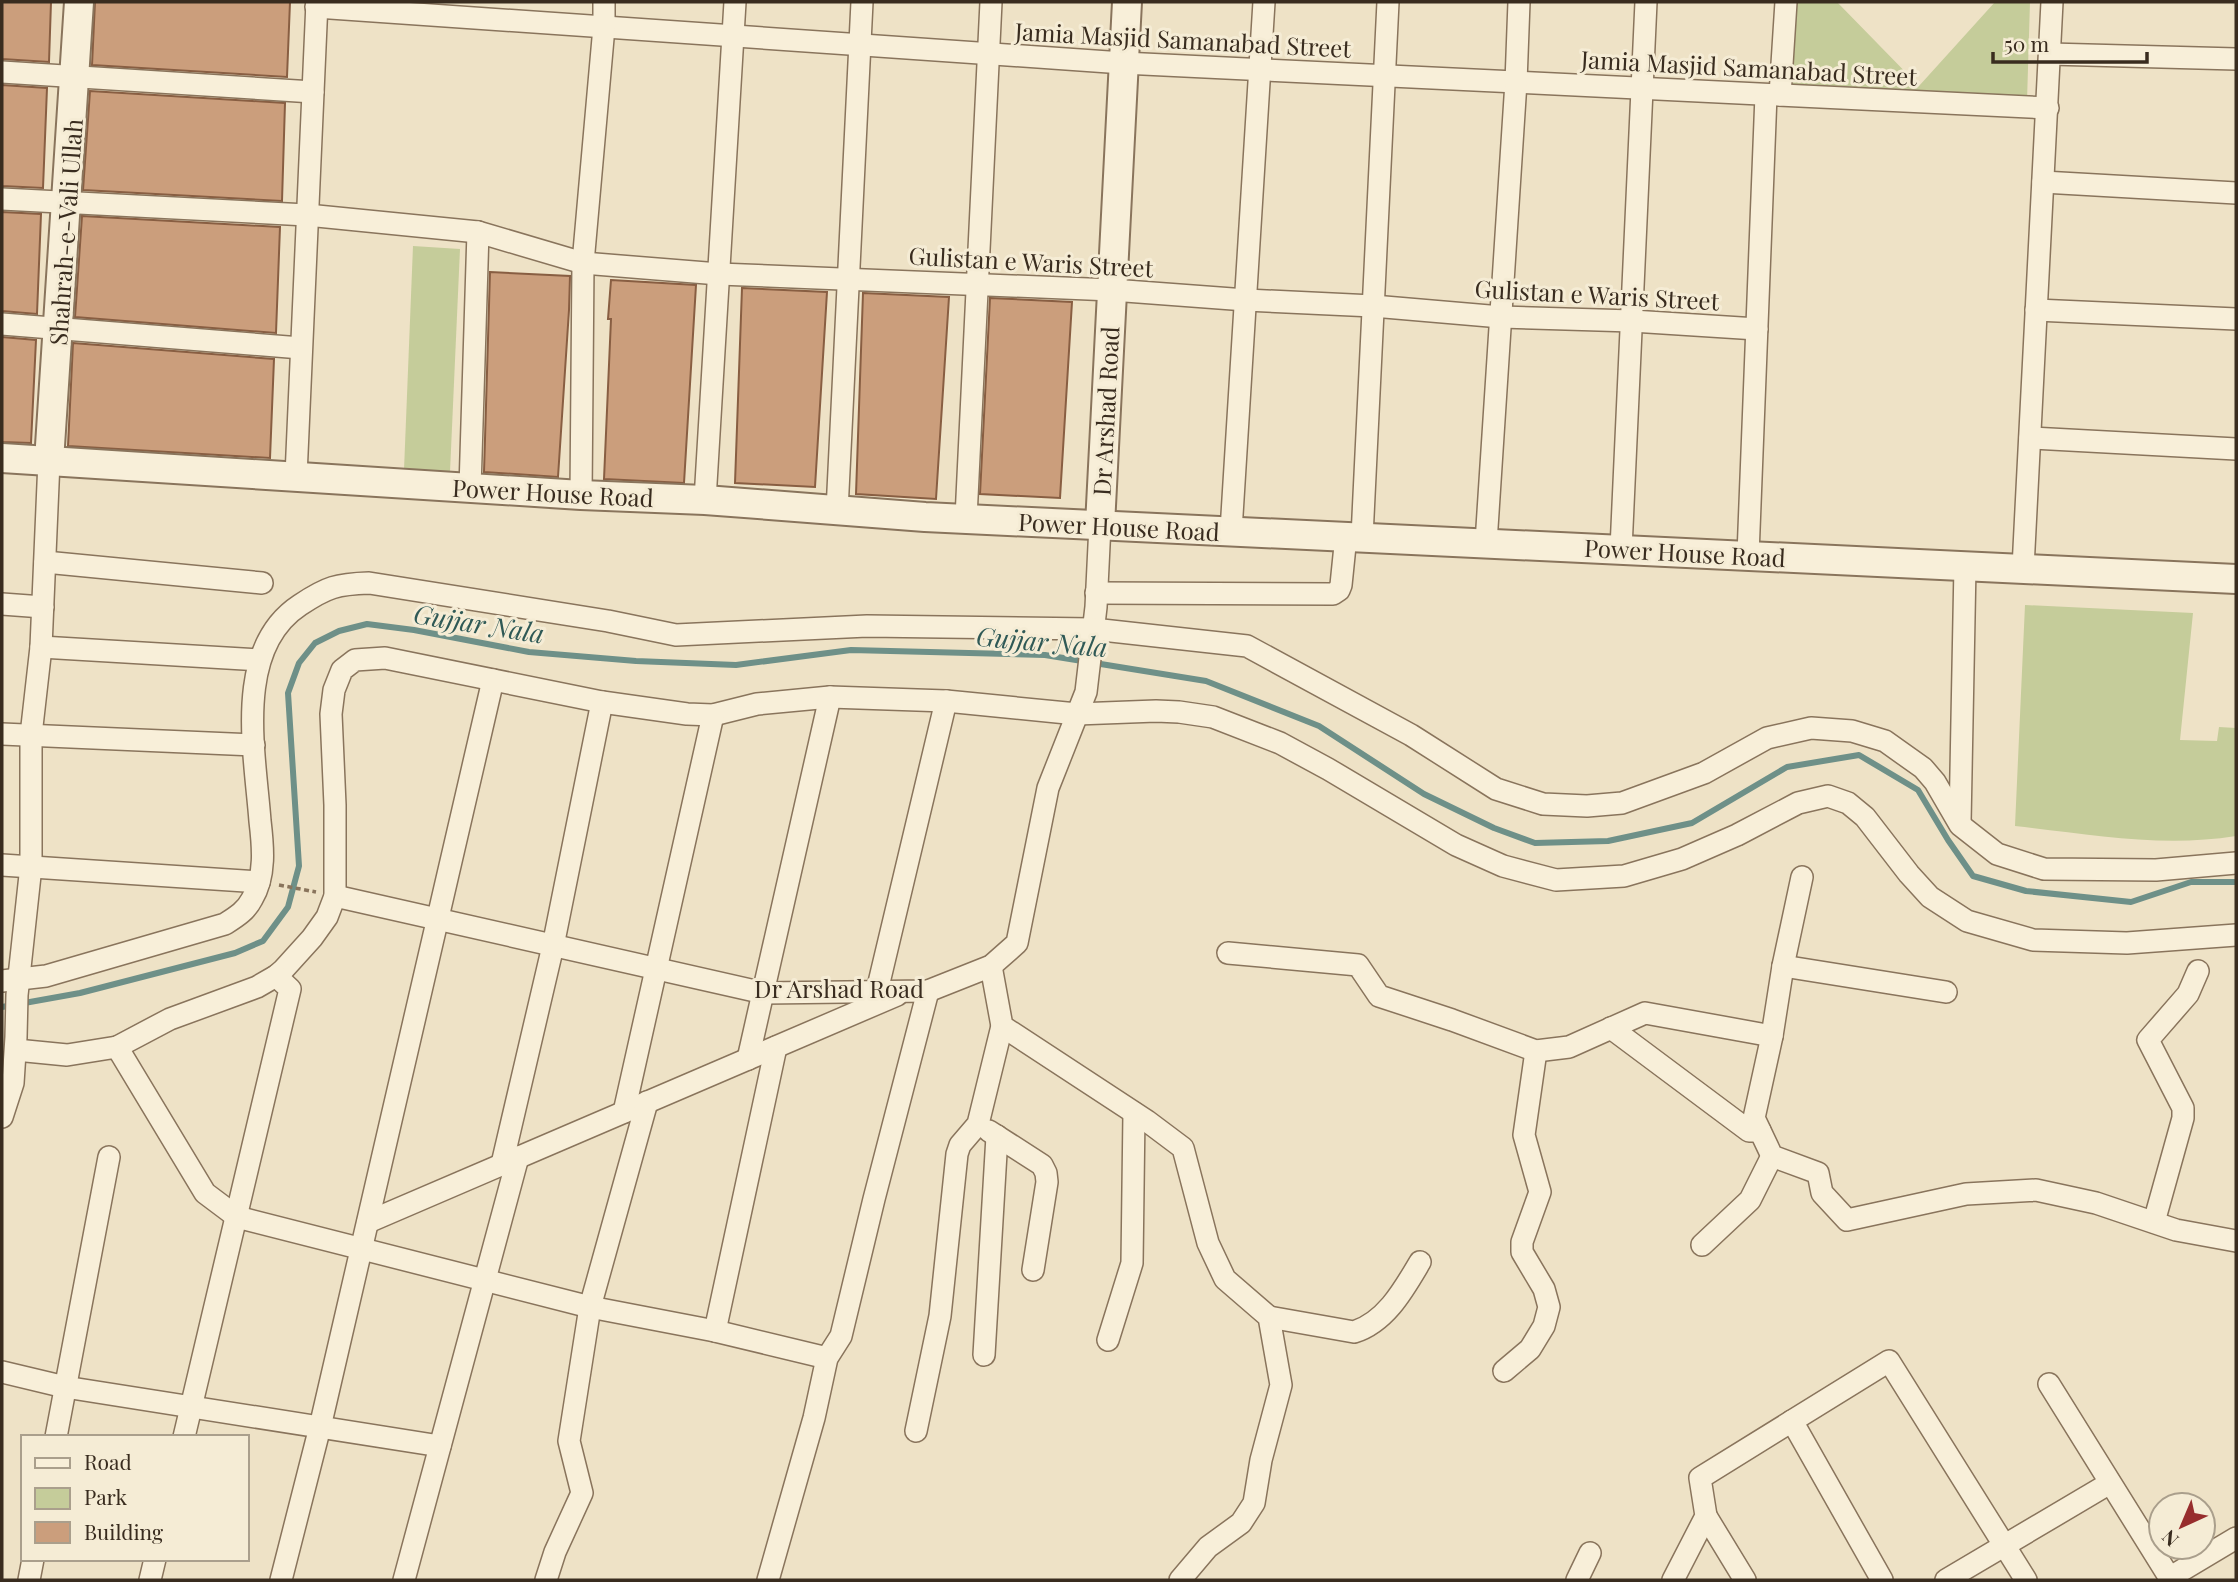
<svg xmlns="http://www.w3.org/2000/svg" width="2238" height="1582" viewBox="0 0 2238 1582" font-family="'Playfair Display',serif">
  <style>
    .green { fill: #c5cc9a }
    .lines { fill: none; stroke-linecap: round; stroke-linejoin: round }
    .stream { stroke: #6e9088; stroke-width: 6 }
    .building { fill: #cb9e7c; stroke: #885e42; stroke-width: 2 }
    .minor-casing { stroke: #89745c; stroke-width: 24 }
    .tertiary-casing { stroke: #89745c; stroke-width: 32 }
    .path { stroke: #89745c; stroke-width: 3.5; stroke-dasharray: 5 3.5; stroke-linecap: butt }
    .minor { stroke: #f8efd9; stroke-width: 21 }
    .tertiary { stroke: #f8efd9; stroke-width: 28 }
    .labels { text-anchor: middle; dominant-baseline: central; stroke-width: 6; stroke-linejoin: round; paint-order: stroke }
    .street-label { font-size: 24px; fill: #392c1f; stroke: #f5ecd5 }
    .water-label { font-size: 26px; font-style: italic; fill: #2f5956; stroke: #f5ecd5 }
  </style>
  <rect width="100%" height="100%" fill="#eee2c6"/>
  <g class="green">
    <path d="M 1794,2 L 1837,2 L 1919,86 L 1995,2 L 2030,2 L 2027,101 L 1787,91 Z"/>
    <path d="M 413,246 L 460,249 L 450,472 L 404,470 Z"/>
    <path d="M 2025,605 L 2193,613 L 2180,740 L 2217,741 L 2219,727 L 2236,728 L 2236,836 C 2161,848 2090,834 2015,826 Z"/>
  </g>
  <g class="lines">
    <path class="stream" d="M 2,1007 L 80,993 L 235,953 L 263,941 L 288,907 L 299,866 L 288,693 L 299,663 L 315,643 L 339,631 L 367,624 L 414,630 L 529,652 L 636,661 L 736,665 L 851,650 L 1045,655 L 1206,681 L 1319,726 L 1424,794 L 1494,828 L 1535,843 L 1608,841 L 1692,823 L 1787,767 L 1859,755 L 1918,790 L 1948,840 L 1973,876 L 2026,891 L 2131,902 L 2191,882 L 2236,882"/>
  </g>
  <g class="building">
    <path d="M 2,2 L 51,2 L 49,62 L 2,59 Z"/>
    <path d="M 95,2 L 290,2 L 287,77 L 92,65 Z"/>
    <path d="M 2,85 L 47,88 L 43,188 L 2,186 Z"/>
    <path d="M 90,91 L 285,103 L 282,201 L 83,190 Z"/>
    <path d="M 2,212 L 41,214 L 37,314 L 2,311 Z"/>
    <path d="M 82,216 L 280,227 L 276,333 L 75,317 Z"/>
    <path d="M 490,272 L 570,276 L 569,310 L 558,477 L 484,472 Z"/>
    <path d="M 611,280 L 696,285 L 684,483 L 604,479 L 611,319 L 608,319 Z"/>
    <path d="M 742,288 L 827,292 L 815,487 L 735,483 Z"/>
    <path d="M 863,293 L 949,297 L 936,499 L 856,494 Z"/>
    <path d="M 990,298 L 1072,302 L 1060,498 L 980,494 Z"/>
    <path d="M 2,337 L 36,340 L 31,443 L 2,442 Z"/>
    <path d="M 73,343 L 274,359 L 270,458 L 68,446 Z"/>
  </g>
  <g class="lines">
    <defs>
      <g id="minor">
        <path d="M 316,7 L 1123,63 L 2048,108"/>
        <path d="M 2050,54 L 2236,59"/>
        <path d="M 2,72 L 313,92"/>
        <path d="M 1780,95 L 1786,2"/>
        <path d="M 2043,182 L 2236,193"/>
        <path d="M 2,199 L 307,215 L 478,232 L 583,263 L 719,274 L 1112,290 L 1246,300 L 1373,306 L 1501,317 L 1632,321 L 1757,329"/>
        <path d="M 2036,310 L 2236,319"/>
        <path d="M 2,324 L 301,348"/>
        <path d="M 2030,438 L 2236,449"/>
        <path d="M 296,476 L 317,2"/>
        <path d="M 470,488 L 478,232"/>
        <path d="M 581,495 L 583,263 L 604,27 L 604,2"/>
        <path d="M 705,500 L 735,2"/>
        <path d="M 837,511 L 862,2"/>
        <path d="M 966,518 L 991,2"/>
        <path d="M 1231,531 L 1264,2"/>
        <path d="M 1362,537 L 1388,2"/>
        <path d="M 1486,543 L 1516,82 L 1519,2"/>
        <path d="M 1621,549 L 1646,2"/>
        <path d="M 1748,555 L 1766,95"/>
        <path d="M 45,562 L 262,583"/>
        <path d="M 2023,568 L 2052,2"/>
        <path d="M 1096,593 L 1333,594 L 1339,590 L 1341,585 L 1346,536"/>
        <path d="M 2,604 L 43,607"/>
        <path d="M 41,647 L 259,660"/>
        <path d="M 2,734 L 254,745"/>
        <path d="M 1960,823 L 1965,566"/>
        <path d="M 2,865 L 259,882"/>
        <path d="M 1802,877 L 1783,966 L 1772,1036 L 1754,1118 L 1772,1156 L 1818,1173 L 1822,1193 L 1847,1220 L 1966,1194 L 2036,1190 L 2096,1203 L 2176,1230 L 2236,1241"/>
        <path d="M 335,896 L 764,993 L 928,991 L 991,966 L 1017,943 L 1048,788 L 1086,692 L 1096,607 L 1100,525"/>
        <path d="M 1228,953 L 1358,965 L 1379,996 L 1452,1020 L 1536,1051 L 1569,1047 L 1645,1013 L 1772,1036"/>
        <path d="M 991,966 L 1002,1026 L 1147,1121 L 1183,1148 L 1208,1243 L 1225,1279 L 1269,1317 L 1281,1385 L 1261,1460 L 1254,1503 L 1241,1523 L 1208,1547 L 1180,1580"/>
        <path d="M 1783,966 L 1946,992"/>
        <path d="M 2,981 L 46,976 L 225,924 C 236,917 246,911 252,899 C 266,876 263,846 260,821 C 255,753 233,649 300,605 C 327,587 337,584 369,583 L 608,621 L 676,635 L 867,626 L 1093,629 L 1247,646 L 1411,735 L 1496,789 L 1543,804 L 1587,806 L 1622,803 L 1704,773 L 1767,738 L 1811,728 L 1852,731 L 1885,741 L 1923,768 L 1935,782 L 1960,825 L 1997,854 L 2044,869 L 2156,870 L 2236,863"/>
        <path d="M 877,991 L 946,701"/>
        <path d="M 1611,1028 L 1749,1131 L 1760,1131"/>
        <path d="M 117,1047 L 170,1019 L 257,987 L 276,976 L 283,970 L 312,938 L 327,917 L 335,896 L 335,805 L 331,714 L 334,690 L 342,670 L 355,660 L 385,658 L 602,702 L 687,714 L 713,715 L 757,704 L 830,697 L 946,701 L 1077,714 L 1156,711 L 1179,712 L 1213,717 L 1280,743 L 1328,769 L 1456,845 L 1503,866 L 1556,880 L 1624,876 L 1682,859 L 1737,835 L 1798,803 L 1828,796 L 1848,803 L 1865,817 L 1909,874 L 1930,897 L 1967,921 L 2033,940 L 2127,943 L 2236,935"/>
        <path d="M 16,1050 L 67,1055 L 117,1047 L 205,1193 L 237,1217 L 590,1307 L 715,1331 L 827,1358"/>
        <path d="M 748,1059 L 830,697"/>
        <path d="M 624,1112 L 713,715"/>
        <path d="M 2,1117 L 13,1083 L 16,1037 L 17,995 L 31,866 L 31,735 L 41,647 L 49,461"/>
        <path d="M 989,1131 L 1042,1165 L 1046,1173 L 1047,1182 L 1033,1270"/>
        <path d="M 502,1164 L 553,946 L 602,702"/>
        <path d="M 368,1222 L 897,995"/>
        <path d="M 2154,1222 L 2183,1118 L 2183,1108 L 2148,1040 L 2188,994 L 2198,971"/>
        <path d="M 1702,1245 L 1750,1200 L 1772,1156"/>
        <path d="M 1269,1317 L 1354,1332 C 1386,1322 1404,1289 1420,1262"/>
        <path d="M 715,1331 L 776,1047"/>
        <path d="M 1108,1340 L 1132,1263 L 1134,1113"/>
        <path d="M 984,1355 L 997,1136"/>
        <path d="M 1504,1371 L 1530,1349 L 1544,1326 L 1549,1307 L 1544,1289 L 1522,1252 L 1522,1242 L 1540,1192 L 1524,1135 L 1536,1051"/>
        <path d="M 2,1372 L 65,1387 L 440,1446"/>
        <path d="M 2049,1384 L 2171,1580"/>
        <path d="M 1792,1421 L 1882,1580"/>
        <path d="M 916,1431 L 940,1316 L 957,1154 L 960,1145 L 978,1124 L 1002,1026"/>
        <path d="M 56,1437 L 109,1157"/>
        <path d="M 184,1437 L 290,989 L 276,976"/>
        <path d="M 1706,1516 L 1745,1580"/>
        <path d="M 2169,1578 L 2236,1538"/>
        <path d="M 29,1580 L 33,1559"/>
        <path d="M 150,1580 L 155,1559"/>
        <path d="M 281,1580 L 320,1427 L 493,680"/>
        <path d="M 404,1580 L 518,1157"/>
        <path d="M 546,1580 L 555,1552 L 582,1493 L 569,1441 L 590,1307 L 647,1102"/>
        <path d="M 768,1580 L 814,1418 L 827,1358 L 841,1336 L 874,1199 L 928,991"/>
        <path d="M 1577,1580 L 1590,1553"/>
        <path d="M 1673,1580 L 1706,1516 L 1700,1478 L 1889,1361 L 2026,1580"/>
        <path d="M 1946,1580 L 2110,1483"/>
      </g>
      <g id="tertiary">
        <path d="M 2,458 L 581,495 L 705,500 L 925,517 L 2236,579"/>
        <path d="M 49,461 L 79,2"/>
        <path d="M 1100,525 L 1127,2"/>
      </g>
    </defs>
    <use href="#minor" class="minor-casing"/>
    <use href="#tertiary" class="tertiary-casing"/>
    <path class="path" d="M 279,885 L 316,892"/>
    <use href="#minor" class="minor"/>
    <use href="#tertiary" class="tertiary"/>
  </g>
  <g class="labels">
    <g class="street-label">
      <text transform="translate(1183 39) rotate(3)">Jamia Masjid Samanabad Street</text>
      <text transform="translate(1749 67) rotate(3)">Jamia Masjid Samanabad Street</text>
      <text transform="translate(65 232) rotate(-86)">Shahrah-e-Vali Ullah</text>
      <text transform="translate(1031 261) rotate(3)">Gulistan e Waris Street</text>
      <text transform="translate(1597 294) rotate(3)">Gulistan e Waris Street</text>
      <text transform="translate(1105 411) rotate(-87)">Dr Arshad Road</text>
      <text transform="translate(553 492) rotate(3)">Power House Road</text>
      <text transform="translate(1119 526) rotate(3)">Power House Road</text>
      <text transform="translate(1685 552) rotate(3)">Power House Road</text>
      <text x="839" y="988">Dr Arshad Road</text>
    </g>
    <g class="water-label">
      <text transform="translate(479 623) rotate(9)">Gujjar Nala</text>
      <text transform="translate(1042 641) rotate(5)">Gujjar Nala</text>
    </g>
  </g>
  <rect width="2238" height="1582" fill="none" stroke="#392c1f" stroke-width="7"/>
  <rect x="21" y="1435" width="228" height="126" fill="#f5ecd5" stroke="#aa9f8c" stroke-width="2"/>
  <rect x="35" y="1458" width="35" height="10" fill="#f8efd9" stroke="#aa9f8c" stroke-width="2"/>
  <text x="84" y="1470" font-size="21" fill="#392c1f">Road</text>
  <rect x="35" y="1488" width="35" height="21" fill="#c5cc9a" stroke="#aa9f8c" stroke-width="2"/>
  <text x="84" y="1505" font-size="21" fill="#392c1f">Park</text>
  <rect x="35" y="1522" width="35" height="21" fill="#cb9e7c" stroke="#aa9f8c" stroke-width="2"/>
  <text x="84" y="1540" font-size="21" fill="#392c1f">Building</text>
  <g transform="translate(2182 1526) rotate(224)"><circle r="33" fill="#f5ecd5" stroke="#aa9f8c" stroke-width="2"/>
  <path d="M0-5L12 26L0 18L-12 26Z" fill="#972d2d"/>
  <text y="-10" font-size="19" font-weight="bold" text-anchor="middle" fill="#392c1f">N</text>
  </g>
  <path d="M1993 52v10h154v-10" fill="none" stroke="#392c1f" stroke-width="3.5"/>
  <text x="2004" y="52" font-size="21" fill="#392c1f" stroke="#f5ecd5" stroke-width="5" paint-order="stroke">50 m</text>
</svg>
